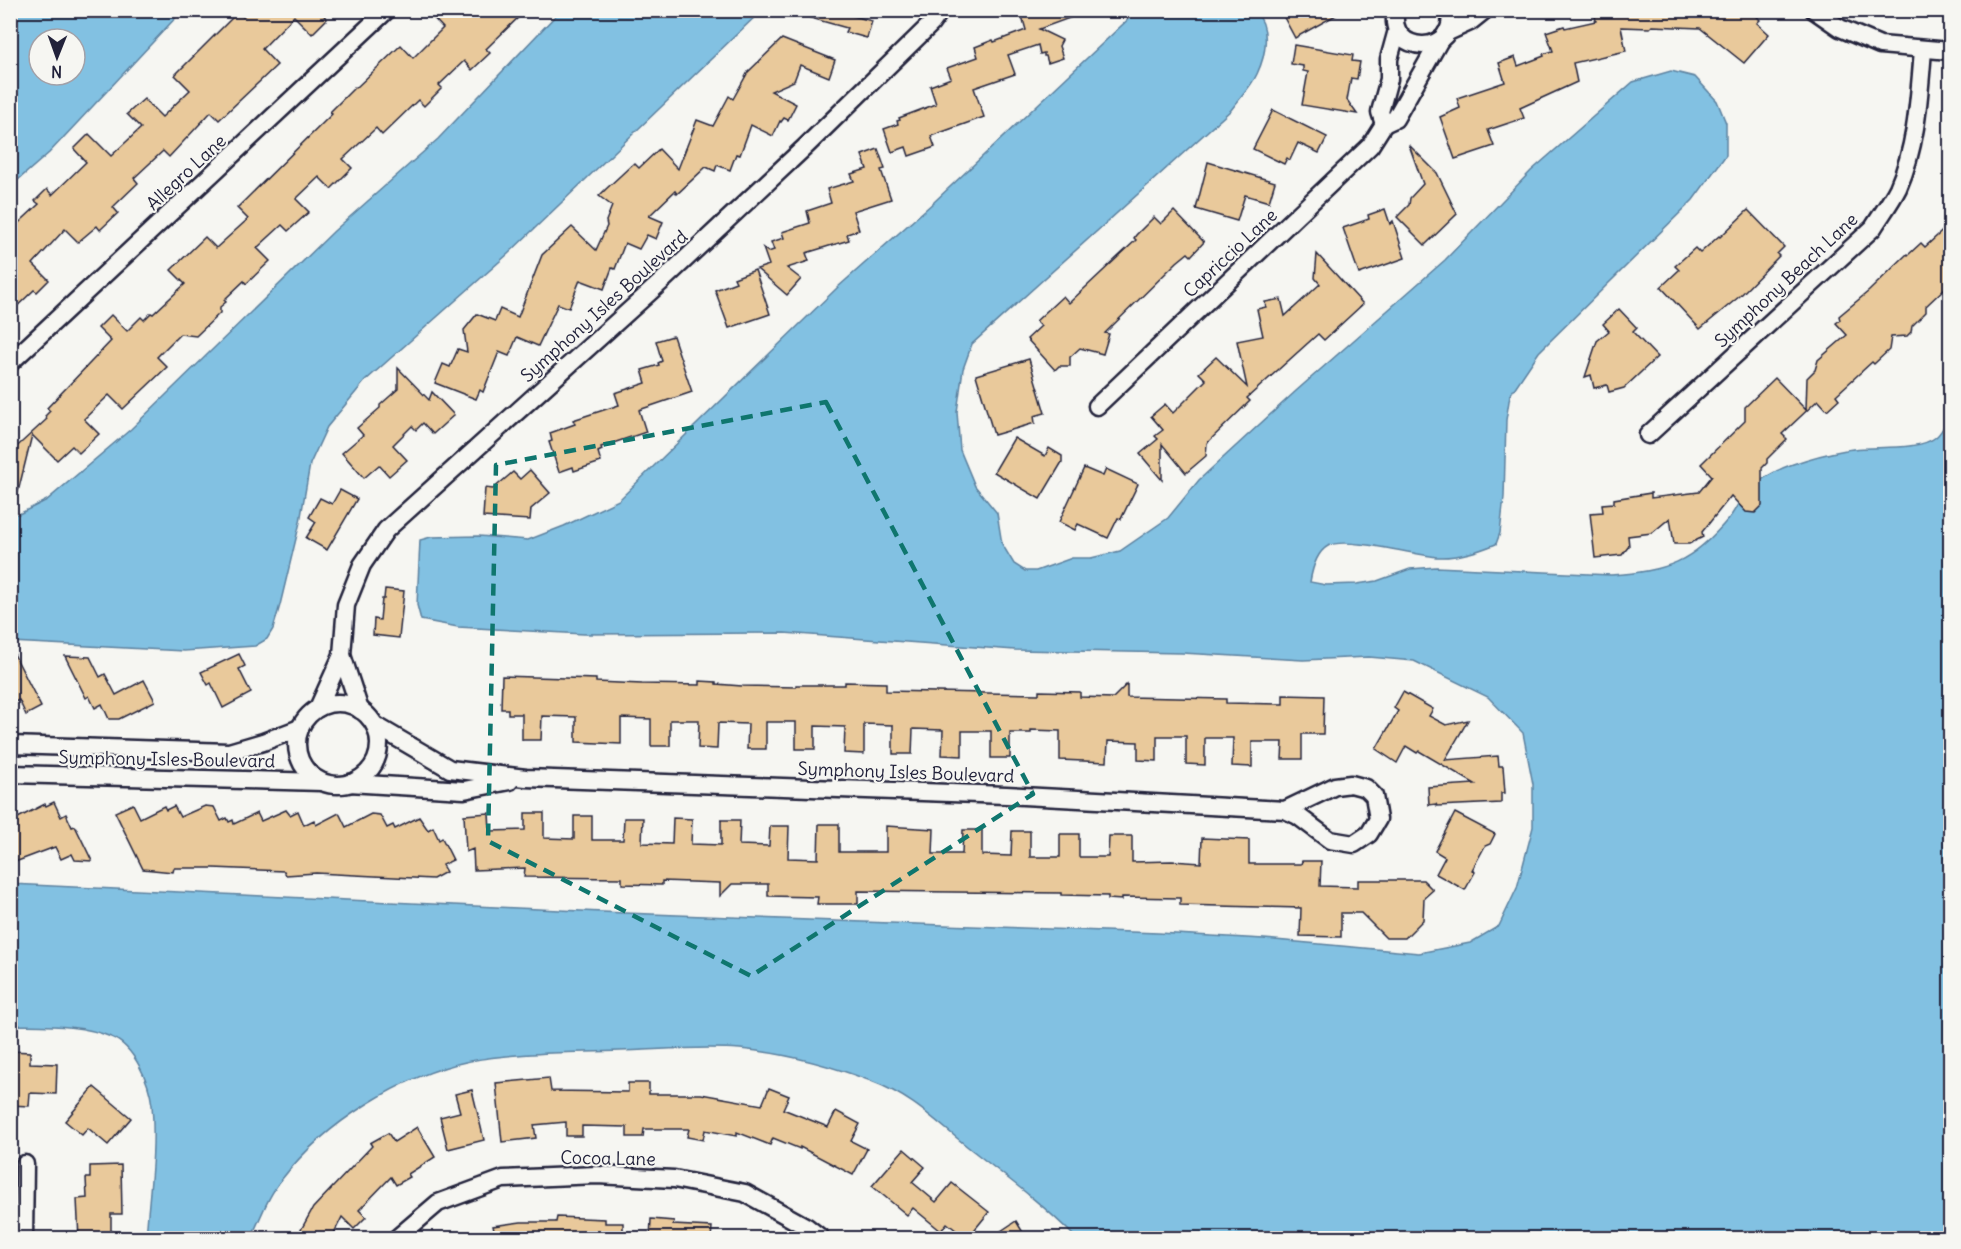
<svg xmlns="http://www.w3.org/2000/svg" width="1961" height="1249" viewBox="0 0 1961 1249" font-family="Delius,sans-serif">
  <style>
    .water { fill: #82c1e2; stroke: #5c819f; stroke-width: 1.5; fill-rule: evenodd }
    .building { fill: #e9c99b; stroke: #22223b; stroke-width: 1.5 }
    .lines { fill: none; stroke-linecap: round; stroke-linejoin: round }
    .minor-casing { stroke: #22223b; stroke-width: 21 }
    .minor { stroke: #f6f6f2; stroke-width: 16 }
    .marked { fill: none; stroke: #0f766e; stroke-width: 4.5; stroke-dasharray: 12 8; stroke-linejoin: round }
    .labels { text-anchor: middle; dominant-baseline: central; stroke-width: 4.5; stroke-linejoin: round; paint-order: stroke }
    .street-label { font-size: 18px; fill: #22223b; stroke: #f6f6f2 }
  </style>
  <rect width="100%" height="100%" fill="#f6f6f2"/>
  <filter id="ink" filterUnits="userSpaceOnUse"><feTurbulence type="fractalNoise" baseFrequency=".0167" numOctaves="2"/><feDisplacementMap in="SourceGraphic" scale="12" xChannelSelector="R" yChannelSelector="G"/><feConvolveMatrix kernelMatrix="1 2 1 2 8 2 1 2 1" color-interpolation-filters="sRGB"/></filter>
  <g filter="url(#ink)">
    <g class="water">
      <path d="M 11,10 L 182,11 L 49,153 L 11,186 ZM 39,39 L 75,39 L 75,75 L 39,75 Z"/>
      <path d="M 560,11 L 761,11 L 508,254 L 365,381 L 327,427 L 310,464 L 300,522 L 280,605 L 273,629 L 267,639 L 255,646 L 184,651 L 11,642 L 11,514 L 19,514 L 47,500 L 131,429 L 334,231 L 438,139 Z"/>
      <path d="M 1137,11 L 1255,11 C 1271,27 1266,55 1257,74 C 1251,87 1239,99 1231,110 L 972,344 L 963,369 L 957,412 L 960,450 L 975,486 L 997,513 L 1002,544 L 1014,564 L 1025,571 L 1036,571 L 1072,558 L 1091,558 L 1120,551 L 1168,518 L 1199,480 L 1296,391 L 1445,260 L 1531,171 L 1633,82 L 1671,71 L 1695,77 L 1717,101 L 1726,123 L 1726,155 L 1693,200 L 1539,352 L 1510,395 L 1506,420 L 1504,497 L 1500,533 L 1496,544 C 1479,551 1456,558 1438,557 C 1415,555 1345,536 1328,546 C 1317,552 1312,570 1310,582 L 1326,585 L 1357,584 L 1377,581 L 1410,569 L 1436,567 L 1611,575 C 1667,571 1692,563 1729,518 C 1736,510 1739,499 1747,492 C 1758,480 1778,469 1793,464 C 1810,458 1829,453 1846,450 C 1870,445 1918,452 1936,437 C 1944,430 1947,419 1950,409 L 1950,1238 L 1076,1238 C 1045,1206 1009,1179 973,1151 C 938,1124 914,1097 871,1081 C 830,1065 784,1053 740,1049 C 700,1046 659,1050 620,1051 C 570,1053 519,1052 470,1061 C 402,1075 325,1123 282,1179 C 268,1196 260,1219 251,1238 L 146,1238 C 149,1195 156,1149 152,1105 C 149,1081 134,1046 111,1037 C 81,1024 43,1026 11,1025 L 11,884 L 624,913 L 1158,933 L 1264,939 L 1419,953 L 1470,943 L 1499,926 L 1517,888 L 1533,827 L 1533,784 L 1523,733 L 1488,697 L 1414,661 L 1369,657 L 1303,660 L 1182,653 L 1015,650 L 784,633 L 584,634 L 458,627 L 421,620 L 417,605 L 420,540 L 431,537 L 479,536 L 528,540 L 564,526 L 619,500 L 838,287 L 934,202 Z"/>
    </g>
    <g class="building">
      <path d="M 250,10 L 319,10 L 327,19 L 312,34 L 294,16 L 262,49 L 277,65 L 219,120 L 211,112 L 169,157 L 163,151 L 134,178 L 138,183 L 113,207 L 118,213 L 100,230 L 97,226 L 78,242 L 65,229 L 33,264 L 49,280 L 37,292 L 34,290 L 10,313 L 10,231 L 39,204 L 35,201 L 47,189 L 52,195 L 86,162 L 74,149 L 89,134 L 111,156 L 141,128 L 127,114 L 144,99 L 162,117 L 190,90 L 175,75 L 238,12 L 243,17 Z"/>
      <path d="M 426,10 L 526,10 L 486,49 L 490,53 L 472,70 L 464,61 L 439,85 L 442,88 L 424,106 L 418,100 L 382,135 L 376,128 L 343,159 L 352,168 L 331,189 L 319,177 L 296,199 L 309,212 L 288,231 L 282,225 L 257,248 L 270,261 L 246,284 L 244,281 L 224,300 L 226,302 L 220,307 L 220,313 L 196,336 L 180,334 L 157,357 L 167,367 L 123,409 L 109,395 L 84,419 L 99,434 L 79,453 L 72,446 L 57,460 L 32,435 L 16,500 L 10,500 L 10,453 L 47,419 L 45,416 L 50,411 L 47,408 L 111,341 L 98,328 L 111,315 L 127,331 L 141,317 L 144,320 L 151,313 L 153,314 L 185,284 L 171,270 L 205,237 L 216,248 L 248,219 L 237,208 L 332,114 L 330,112 L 355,87 L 356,88 L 401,45 L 413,58 L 443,28 Z"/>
      <path d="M 801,10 L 854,10 L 853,16 L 872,21 L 867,38 L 845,32 L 847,28 L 800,15 Z"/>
      <path d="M 1039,10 L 1086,10 L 1086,12 L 1039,29 L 1062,40 L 1059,46 L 1063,58 L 1048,63 L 1046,56 L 1044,56 L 1044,53 L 1040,54 L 1038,45 L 1008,55 L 1015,74 L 974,88 L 984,117 L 931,136 L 935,147 L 909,156 L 906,147 L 892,152 L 884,129 L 898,124 L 897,121 L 900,120 L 899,118 L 936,104 L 930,86 L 951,78 L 947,68 L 978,57 L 975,47 L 993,40 L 994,42 L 1026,30 L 1022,16 Z"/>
      <path d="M 1280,10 L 1345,10 L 1295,38 Z"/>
      <path d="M 1594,10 L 1751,10 L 1760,20 L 1757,23 L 1769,34 L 1744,63 L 1700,28 L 1652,26 L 1650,28 L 1621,27 L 1626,51 L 1573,63 L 1577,82 L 1520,108 L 1524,118 L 1488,130 L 1494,146 L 1455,159 L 1440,117 L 1460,108 L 1457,98 L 1505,82 L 1499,63 L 1515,57 L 1518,66 L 1544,56 L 1543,54 L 1553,51 L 1546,32 L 1564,26 L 1565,28 L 1596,21 Z"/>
      <path d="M 782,39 L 835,60 L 829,77 L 800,65 L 794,81 L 771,91 L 796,104 L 788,120 L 784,118 L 781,122 L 780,121 L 773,136 L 751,125 L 740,155 L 736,154 L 730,170 L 717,165 L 715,171 L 706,167 L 677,194 L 675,191 L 649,216 L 663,222 L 656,239 L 647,235 L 639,249 L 625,243 L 615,269 L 612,268 L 604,289 L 580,280 L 569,308 L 558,304 L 538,346 L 517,337 L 509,356 L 499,352 L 483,392 L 480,390 L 476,399 L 435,383 L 443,364 L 450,367 L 458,349 L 467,352 L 464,330 L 477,314 L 495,321 L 500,309 L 518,317 L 542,255 L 572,227 L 596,250 L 607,226 L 606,221 L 612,206 L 599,196 L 606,189 L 634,163 L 639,168 L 659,149 L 678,169 L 697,120 L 713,126 L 729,96 L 733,99 L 748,72 Z"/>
      <path d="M 1294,45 L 1353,55 L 1352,61 L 1360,62 L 1357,79 L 1351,78 L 1347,100 L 1357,114 L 1302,105 L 1308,72 L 1303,71 L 1303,66 L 1291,64 Z"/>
      <path d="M 1273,110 L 1327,137 L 1319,153 L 1298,143 L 1290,160 L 1287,158 L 1284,164 L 1253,149 Z"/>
      <path d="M 1409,145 L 1437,173 L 1457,214 L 1425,245 L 1397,217 L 1409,205 L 1410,198 L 1423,184 Z"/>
      <path d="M 878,149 L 885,169 L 881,170 L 891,199 L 853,211 L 859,230 L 847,234 L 849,240 L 806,253 L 809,261 L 787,268 L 801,279 L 787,295 L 757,269 L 769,265 L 763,248 L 768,252 L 774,250 L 771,242 L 784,238 L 782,232 L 810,223 L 807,211 L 831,203 L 827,189 L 854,181 L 851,174 L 867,169 L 862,155 Z"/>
      <path d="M 1208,162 L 1275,182 L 1269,202 L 1245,195 L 1237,221 L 1196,209 Z"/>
      <path d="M 1385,209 L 1390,224 L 1393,221 L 1405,258 L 1359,274 L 1343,228 L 1369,219 L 1368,215 Z"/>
      <path d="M 1748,210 L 1784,247 L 1777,254 L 1779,256 L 1740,296 L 1700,329 L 1661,287 L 1679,270 L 1675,266 L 1695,248 L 1700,253 L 1719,236 L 1720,237 Z"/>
      <path d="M 1174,211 L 1204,242 L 1191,256 L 1188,253 L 1177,262 L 1105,333 L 1109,334 L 1103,354 L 1080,348 L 1070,357 L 1070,366 L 1059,366 L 1055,370 L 1027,339 L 1041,326 L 1036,321 L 1063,296 L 1069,303 L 1136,240 L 1134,238 L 1136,235 L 1154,217 L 1161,224 Z"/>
      <path d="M 1950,224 L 1950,289 L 1945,288 L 1926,306 L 1926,312 L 1912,326 L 1911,332 L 1907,336 L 1891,337 L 1889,350 L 1874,364 L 1872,362 L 1836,395 L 1839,399 L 1827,410 L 1818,400 L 1782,434 L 1787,439 L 1767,459 L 1767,463 L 1762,468 L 1762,506 L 1755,513 L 1746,512 L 1731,496 L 1702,532 L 1703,537 L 1689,544 L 1674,544 L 1670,518 L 1652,533 L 1628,536 L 1629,546 L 1622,555 L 1595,558 L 1590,513 L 1603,512 L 1602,504 L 1614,503 L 1614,499 L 1651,493 L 1651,498 L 1699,492 L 1712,476 L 1701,464 L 1745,421 L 1745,407 L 1775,378 L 1806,410 L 1807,378 L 1815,370 L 1818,360 L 1847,335 L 1836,323 L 1840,320 L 1839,316 L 1869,291 L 1907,254 L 1908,255 L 1921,243 L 1925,247 Z"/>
      <path d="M 1317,254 L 1363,304 L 1324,340 L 1318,334 L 1247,398 L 1250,401 L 1207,443 L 1206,456 L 1186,473 L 1162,444 L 1162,480 L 1140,454 L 1158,439 L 1155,436 L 1163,430 L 1151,416 L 1165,404 L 1173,413 L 1206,380 L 1199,373 L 1216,357 L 1247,387 L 1237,341 L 1263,336 L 1257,309 L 1266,307 L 1265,302 L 1281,299 L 1285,316 L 1320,284 L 1315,278 Z"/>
      <path d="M 755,270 L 770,314 L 729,328 L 715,290 L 736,282 L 734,278 Z"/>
      <path d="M 1619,309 L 1637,328 L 1633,332 L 1657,357 L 1624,388 L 1609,392 L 1607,385 L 1594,388 L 1591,375 L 1585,377 L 1597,341 L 1609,331 L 1603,324 Z"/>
      <path d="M 673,336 L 692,392 L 639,410 L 646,432 L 601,447 L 602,450 L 598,452 L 601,462 L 574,471 L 573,467 L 559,472 L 549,442 L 552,441 L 550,433 L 575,424 L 573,420 L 619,405 L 615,393 L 646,383 L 642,370 L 659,365 L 658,363 L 662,361 L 656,341 Z"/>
      <path d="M 1029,359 L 1045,413 L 1034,416 L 1035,423 L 994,435 L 976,375 Z"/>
      <path d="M 398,368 L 429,400 L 432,392 L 454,415 L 433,434 L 423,423 L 416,430 L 412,426 L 393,445 L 407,460 L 389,476 L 379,465 L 364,478 L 342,453 L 363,435 L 357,428 L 380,408 L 380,405 L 398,389 Z"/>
      <path d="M 1014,438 L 1045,456 L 1049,448 L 1062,456 L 1062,462 L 1040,499 L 994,472 Z"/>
      <path d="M 1084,468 L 1103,476 L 1106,469 L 1138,484 L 1121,519 L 1118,518 L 1108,538 L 1078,524 L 1075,530 L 1059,522 Z"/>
      <path d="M 530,470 L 550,493 L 531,509 L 530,520 L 483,517 L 485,488 L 493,489 L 513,472 L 520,479 Z"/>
      <path d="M 340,490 L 357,499 L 327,550 L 306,538 L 316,522 L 309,517 L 320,498 L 332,504 Z"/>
      <path d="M 385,589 L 404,591 L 399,638 L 373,635 L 374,619 L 380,620 L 382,599 L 384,599 Z"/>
      <path d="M 10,646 L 41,707 L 26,715 L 19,700 L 10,704 Z"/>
      <path d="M 239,654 L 245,666 L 239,669 L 251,693 L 223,708 L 211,683 L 208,685 L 201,672 Z"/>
      <path d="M 65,656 L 90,657 L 100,677 L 105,674 L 116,695 L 144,680 L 155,701 L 119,719 L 109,719 L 102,704 L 95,708 L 89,696 L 86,698 Z"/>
      <path d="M 502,676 L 596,679 L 596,682 L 642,684 L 700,685 L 700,681 L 716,682 L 716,684 L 742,686 L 796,687 L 796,685 L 845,685 L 845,682 L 886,683 L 886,691 L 1039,694 L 1039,691 L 1080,692 L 1080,697 L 1113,698 L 1127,684 L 1127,697 L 1226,699 L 1226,703 L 1283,704 L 1283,695 L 1324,696 L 1323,734 L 1302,734 L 1302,759 L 1282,759 L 1283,742 L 1252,742 L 1252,767 L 1232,766 L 1233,738 L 1205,738 L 1205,765 L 1186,764 L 1186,736 L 1157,736 L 1157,761 L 1138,760 L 1138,742 L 1108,741 L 1107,762 L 1060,760 L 1060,731 L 1031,730 L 1031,733 L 1010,733 L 1010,758 L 991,758 L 991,731 L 962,731 L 962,756 L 942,755 L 943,730 L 913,729 L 912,754 L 893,754 L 893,725 L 864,724 L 864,754 L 844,753 L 845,727 L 815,726 L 815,749 L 796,749 L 796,722 L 766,722 L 766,749 L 747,749 L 748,724 L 718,723 L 717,749 L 698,748 L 699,720 L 670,720 L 670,746 L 651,746 L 651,719 L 621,718 L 621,744 L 576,742 L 576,717 L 542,716 L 541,740 L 522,740 L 522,714 L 508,714 L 508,709 L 501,709 Z"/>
      <path d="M 1403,692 L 1433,709 L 1429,716 L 1446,725 L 1468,720 L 1445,760 L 1498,756 L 1499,766 L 1503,766 L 1505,793 L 1501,793 L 1501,803 L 1437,806 L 1436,804 L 1429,805 L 1428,787 L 1475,784 L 1419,751 L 1417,753 L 1406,746 L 1397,763 L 1376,749 L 1398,711 L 1394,708 Z"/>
      <path d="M 54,802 L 61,817 L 66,814 L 72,827 L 75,826 L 92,861 L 75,860 L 72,854 L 61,859 L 55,847 L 15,862 L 10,850 L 10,822 L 45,804 L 46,806 Z"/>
      <path d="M 133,804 L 140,818 L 164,806 L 166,810 L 174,806 L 180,817 L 205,806 L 214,807 L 221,821 L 227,818 L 229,822 L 233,820 L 234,824 L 257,813 L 261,821 L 286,810 L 290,815 L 298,811 L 304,825 L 314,820 L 316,825 L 339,813 L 346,827 L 371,814 L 380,815 L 387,828 L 393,825 L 395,829 L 419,817 L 428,830 L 433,827 L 439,840 L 442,838 L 453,860 L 442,865 L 446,872 L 433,879 L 316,873 L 286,875 L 284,871 L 213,868 L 174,868 L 173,872 L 143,869 L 115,812 Z"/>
      <path d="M 489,813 L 490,831 L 525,830 L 525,813 L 544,813 L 544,838 L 574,839 L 574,816 L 592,816 L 592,840 L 623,840 L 624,818 L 643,818 L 642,843 L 672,844 L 673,818 L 692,819 L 691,844 L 721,845 L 721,820 L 740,820 L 739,845 L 769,846 L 770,826 L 789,826 L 788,858 L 818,859 L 819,824 L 839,824 L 839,852 L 886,852 L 886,826 L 934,829 L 933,854 L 962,854 L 963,830 L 982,830 L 982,855 L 1011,856 L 1012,831 L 1030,831 L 1030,857 L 1060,857 L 1060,834 L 1079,834 L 1079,857 L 1108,857 L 1109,836 L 1132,836 L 1132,862 L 1172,861 L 1201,863 L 1202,838 L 1249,840 L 1249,864 L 1301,864 L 1302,861 L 1321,861 L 1320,886 L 1358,887 L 1358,880 L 1423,880 L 1433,890 L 1424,898 L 1423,920 L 1405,938 L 1386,938 L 1361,913 L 1341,913 L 1341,937 L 1300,936 L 1301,908 L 1180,905 L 1180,898 L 1122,897 L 1122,900 L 1108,899 L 1108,896 L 1061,895 L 1061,893 L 858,891 L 858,904 L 817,904 L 818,897 L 768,896 L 768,884 L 732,884 L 720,896 L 720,883 L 662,881 L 662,885 L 622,884 L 622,878 L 524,877 L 525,868 L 474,870 L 473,849 L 466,852 L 464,815 Z"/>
      <path d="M 1455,813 L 1495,834 L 1490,844 L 1485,846 L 1472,870 L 1475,872 L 1465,890 L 1436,874 L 1445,857 L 1435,851 Z"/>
      <path d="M 10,1051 L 30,1052 L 30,1063 L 57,1064 L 56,1094 L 30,1093 L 29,1106 L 10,1105 Z"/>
      <path d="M 549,1078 L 551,1091 L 628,1092 L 628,1083 L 649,1083 L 649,1094 L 701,1094 L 762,1105 L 769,1088 L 789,1096 L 783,1109 L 828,1127 L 836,1111 L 860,1124 L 851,1141 L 867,1149 L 853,1175 L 800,1147 L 800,1149 L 773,1138 L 770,1145 L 737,1132 L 737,1136 L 705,1130 L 703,1140 L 687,1137 L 689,1129 L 644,1129 L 643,1137 L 627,1137 L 627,1127 L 582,1126 L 582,1136 L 566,1136 L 566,1122 L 534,1125 L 536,1138 L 502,1142 L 496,1083 Z"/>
      <path d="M 94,1087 L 131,1118 L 108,1145 L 88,1128 L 82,1135 L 65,1121 Z"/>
      <path d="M 472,1090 L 484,1140 L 448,1149 L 440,1117 L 460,1112 L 455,1094 Z"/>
      <path d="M 417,1127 L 435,1157 L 408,1174 L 410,1177 L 396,1185 L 391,1177 L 359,1210 L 366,1217 L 354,1229 L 342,1217 L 331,1239 L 296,1239 L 313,1208 L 372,1146 L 370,1143 L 388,1133 L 394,1142 Z"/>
      <path d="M 904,1149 L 925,1167 L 912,1182 L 936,1202 L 952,1183 L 989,1212 L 967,1239 L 947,1223 L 941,1231 L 913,1208 L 907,1215 L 872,1186 Z"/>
      <path d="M 121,1165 L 122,1214 L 111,1214 L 111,1239 L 79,1239 L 77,1199 L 87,1198 L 86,1178 L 90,1178 L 90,1166 Z"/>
      <path d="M 557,1217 L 605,1219 L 605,1223 L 623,1223 L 623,1239 L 496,1239 L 493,1226 L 521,1222 L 556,1222 Z"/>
      <path d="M 651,1219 L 674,1221 L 673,1225 L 712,1227 L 711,1239 L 650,1239 Z"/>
      <path d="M 1016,1221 L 1027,1239 L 989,1239 Z"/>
    </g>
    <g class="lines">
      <defs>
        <g id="minor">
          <path d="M 1396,10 C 1385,58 1462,55 1449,10"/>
          <path d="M 1814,10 L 1840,28 L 1880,45 L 1950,51"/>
          <path d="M 1397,30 L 1389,59 L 1389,79 L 1380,112 L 1384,124 L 1395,119 L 1440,40"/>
          <path d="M 1446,33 L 1470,22 L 1485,10"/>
          <path d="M 10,363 L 387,10"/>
          <path d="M 1097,406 L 1370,146 L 1384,124"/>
          <path d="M 1648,435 L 1873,228 C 1881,215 1891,202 1898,188 C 1917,145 1919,97 1923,50"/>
          <path d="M 342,655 L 360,710"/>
          <circle cx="338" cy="744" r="41"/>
          <path d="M 318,708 L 342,655 L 346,605 L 362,565 L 386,530 L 661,282 L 804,148 L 931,24 L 941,10"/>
          <path d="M 375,725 L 450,769 L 526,778 L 1006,795 L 1285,810 L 1335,786 L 1351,784 L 1366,788 L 1374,796 L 1378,819 L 1369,834 L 1354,844 L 1330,840 L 1298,816 L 1285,810"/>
          <path d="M 10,745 L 229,752 L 263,742 L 300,728"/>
          <path d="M 10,774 L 322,782"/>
          <path d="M 349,783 L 464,790 L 510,781"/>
          <path d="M 24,1238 L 25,1164"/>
          <path d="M 397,1238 L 438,1203 L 503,1179 L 597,1175 L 674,1179 L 745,1193 L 807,1227 L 821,1238"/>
        </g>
      </defs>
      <use href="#minor" class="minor-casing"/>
      <use href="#minor" class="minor"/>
    </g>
  </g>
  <path class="marked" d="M 826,402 L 1033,794 L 751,976 L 488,841 L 496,465 Z"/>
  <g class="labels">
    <g class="street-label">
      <text transform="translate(186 172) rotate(-43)">Allegro Lane</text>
      <text transform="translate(1230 253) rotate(-43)">Capriccio Lane</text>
      <text transform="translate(1786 280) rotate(-43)">Symphony Beach Lane</text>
      <text transform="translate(604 306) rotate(-42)">Symphony Isles Boulevard</text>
      <text transform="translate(167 759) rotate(1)">Symphony Isles Boulevard</text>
      <text transform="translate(906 772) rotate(2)">Symphony Isles Boulevard</text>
      <text transform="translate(608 1158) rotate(1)">Cocoa Lane</text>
    </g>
  </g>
  <rect width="1961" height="1249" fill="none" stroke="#f6f6f2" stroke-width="36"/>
  <rect x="18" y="18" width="1925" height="1213" fill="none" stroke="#22223b" stroke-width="2" filter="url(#ink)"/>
  <g transform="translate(57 57) rotate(181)"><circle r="28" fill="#f6f6f2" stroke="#a1a1a9" stroke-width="1.5"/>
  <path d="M0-4.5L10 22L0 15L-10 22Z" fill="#22223b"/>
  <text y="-9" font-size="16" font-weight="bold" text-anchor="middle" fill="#22223b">N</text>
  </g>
</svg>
